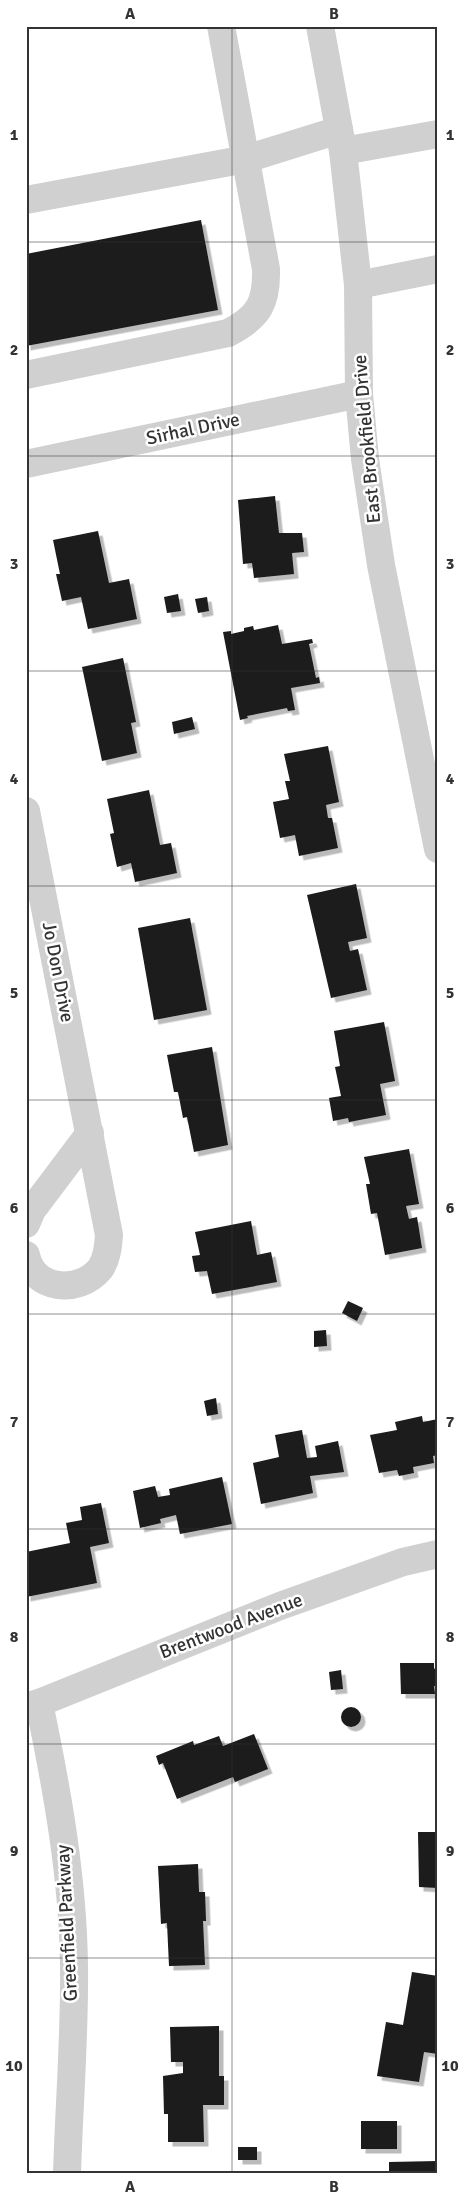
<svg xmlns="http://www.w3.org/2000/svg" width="464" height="2200" viewBox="0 0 464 2200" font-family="Signika,sans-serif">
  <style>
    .building { fill: #1a1a1a; filter: url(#shadow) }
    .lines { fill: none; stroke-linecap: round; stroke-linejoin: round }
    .minor { stroke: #d0d0d0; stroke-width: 28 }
    .grid { fill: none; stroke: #333; stroke-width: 1; stroke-opacity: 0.55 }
    .labels { text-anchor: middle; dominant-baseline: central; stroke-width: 5; stroke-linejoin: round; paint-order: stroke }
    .street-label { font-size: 19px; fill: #333; stroke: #fff }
    .neatline { fill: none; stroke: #333; stroke-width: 2 }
    .grid-label { font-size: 16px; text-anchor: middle; font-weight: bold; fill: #333 }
  </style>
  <defs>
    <filter id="shadow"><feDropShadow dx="4.5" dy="4.5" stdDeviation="0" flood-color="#0004"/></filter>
  </defs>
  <rect width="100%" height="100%" fill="#fff"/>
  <g class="building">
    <path d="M 201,220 L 218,310 L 26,346 L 26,254 Z"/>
    <path d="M 275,496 L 279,533 L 302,533 L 304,552 L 292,553 L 294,574 L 254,578 L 252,563 L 243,564 L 238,500 Z"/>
    <path d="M 98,531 L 109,583 L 129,579 L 137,619 L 88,629 L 81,597 L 62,601 L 56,574 L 60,574 L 53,540 Z"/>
    <path d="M 178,594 L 181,611 L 167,613 L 164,597 Z"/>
    <path d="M 207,597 L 209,611 L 198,613 L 195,599 Z"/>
    <path d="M 278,625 L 282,644 L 312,639 L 313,643 L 309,644 L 316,678 L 319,677 L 320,683 L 291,688 L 295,710 L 288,711 L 287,708 L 247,716 L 248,718 L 240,720 L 223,632 L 231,631 L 231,634 L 244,631 L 244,628 L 253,626 L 254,630 Z"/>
    <path d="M 123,658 L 136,722 L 131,723 L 137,753 L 102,761 L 82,667 Z"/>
    <path d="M 192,717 L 195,729 L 174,734 L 172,722 Z"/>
    <path d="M 328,746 L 339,802 L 326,805 L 328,818 L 332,818 L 338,848 L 299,856 L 295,835 L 280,838 L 273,802 L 289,799 L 285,781 L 290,781 L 284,754 Z"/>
    <path d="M 149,790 L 160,845 L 171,843 L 177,873 L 135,882 L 131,863 L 117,867 L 110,834 L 114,833 L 107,799 Z"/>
    <path d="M 356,884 L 367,938 L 348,942 L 350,951 L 358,949 L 367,990 L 331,998 L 307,895 Z"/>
    <path d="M 190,918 L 207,1010 L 154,1020 L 138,928 Z"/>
    <path d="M 384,1022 L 395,1081 L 380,1084 L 386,1115 L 349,1122 L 348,1118 L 333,1121 L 329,1098 L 341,1096 L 335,1067 L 340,1066 L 334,1031 Z"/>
    <path d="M 212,1047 L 228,1145 L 194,1152 L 187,1117 L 183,1118 L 178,1092 L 174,1092 L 167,1055 Z"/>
    <path d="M 409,1149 L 419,1204 L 406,1206 L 409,1219 L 417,1217 L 422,1248 L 385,1255 L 377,1213 L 371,1214 L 366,1184 L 370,1184 L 364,1157 Z"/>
    <path d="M 251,1221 L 257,1255 L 271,1252 L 277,1282 L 212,1294 L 207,1271 L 195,1272 L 192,1256 L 200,1255 L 195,1232 Z"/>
    <path d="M 348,1301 L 363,1308 L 357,1321 L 342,1313 Z"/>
    <path d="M 326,1330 L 327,1346 L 314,1347 L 314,1331 Z"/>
    <path d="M 216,1398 L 218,1414 L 207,1416 L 204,1401 Z"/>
    <path d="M 422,1416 L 423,1422 L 438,1419 L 438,1455 L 433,1456 L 434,1463 L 413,1467 L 414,1473 L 399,1476 L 397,1470 L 379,1473 L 370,1435 L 397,1430 L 395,1422 Z"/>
    <path d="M 302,1430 L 307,1458 L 317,1457 L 315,1446 L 338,1441 L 344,1472 L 310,1476 L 313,1493 L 261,1504 L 253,1463 L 279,1457 L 275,1435 Z"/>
    <path d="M 222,1477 L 232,1524 L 180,1534 L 176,1515 L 160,1519 L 161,1523 L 140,1528 L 133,1491 L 155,1486 L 158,1497 L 170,1495 L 169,1489 Z"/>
    <path d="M 101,1503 L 109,1543 L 90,1547 L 97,1583 L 26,1597 L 26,1552 L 70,1543 L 66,1523 L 82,1520 L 80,1507 Z"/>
    <path d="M 400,1663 L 434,1663 L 434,1669 L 438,1669 L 438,1686 L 434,1686 L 435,1694 L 401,1694 Z"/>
    <path d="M 341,1670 L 343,1689 L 331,1690 L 329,1672 Z"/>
    <circle cx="351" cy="1717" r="10"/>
    <path d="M 254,1734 L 268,1769 L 235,1782 L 233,1777 L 177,1799 L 163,1763 L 159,1765 L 156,1756 L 193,1741 L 194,1745 L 219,1736 L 223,1746 Z"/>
    <path d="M 418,1832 L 438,1832 L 438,1888 L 419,1887 Z"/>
    <path d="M 198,1864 L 199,1892 L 205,1892 L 206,1921 L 203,1921 L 205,1965 L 169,1966 L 167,1923 L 161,1924 L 158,1866 Z"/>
    <path d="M 412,1972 L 438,1976 L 438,2054 L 424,2052 L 419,2082 L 377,2076 L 386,2022 L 403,2025 Z"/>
    <path d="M 219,2026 L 219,2076 L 224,2076 L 224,2105 L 203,2105 L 204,2142 L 168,2142 L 168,2114 L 164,2114 L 163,2076 L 183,2073 L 183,2062 L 171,2062 L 170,2027 Z"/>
    <rect x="361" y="2121" width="36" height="28"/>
    <rect x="238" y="2147" width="19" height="13"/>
    <path d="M 438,2161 L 438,2174 L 389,2174 L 389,2162 Z"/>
  </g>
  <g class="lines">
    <g class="minor">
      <path d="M 320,26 L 343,151 L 358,285 L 359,394 L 365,459 L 381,565 L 438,849"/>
      <path d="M 343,151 L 438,134"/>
      <path d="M 26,200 L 246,159 L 339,130"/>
      <path d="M 358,285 L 438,269"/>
      <path d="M 26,375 L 228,333 C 259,317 267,303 266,269 L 221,26"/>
      <path d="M 26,464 L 359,394"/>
      <path d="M 26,811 L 109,1235 C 108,1247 107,1259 100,1269 C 78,1295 33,1290 26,1255"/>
      <path d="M 26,1224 L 32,1210 L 90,1133"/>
      <path d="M 39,1703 C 57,1789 73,1878 74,1966 C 75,2035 69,2105 67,2174"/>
      <path d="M 26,1707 L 39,1703 L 280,1606 L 403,1562 L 438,1554"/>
    </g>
  </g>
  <path class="grid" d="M 232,26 L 232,2174M 26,242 L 438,242M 26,456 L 438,456M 26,671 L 438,671M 26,886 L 438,886M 26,1100 L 438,1100M 26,1314 L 438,1314M 26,1529 L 438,1529M 26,1744 L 438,1744M 26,1958 L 438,1958"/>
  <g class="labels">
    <g class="street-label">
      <text transform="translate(193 429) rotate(-12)">Sirhal Drive</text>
      <text transform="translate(367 439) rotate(-95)">East Brookfield Drive</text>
      <text transform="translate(58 972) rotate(79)">Jo Don Drive</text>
      <text transform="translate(231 1626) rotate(-21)">Brentwood Avenue</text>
      <text transform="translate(67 1923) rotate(-93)">Greenfield Parkway</text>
    </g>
  </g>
  <rect width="464" height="2200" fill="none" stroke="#ffffff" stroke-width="55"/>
  <rect x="28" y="28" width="408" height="2144" class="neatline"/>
  <g class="grid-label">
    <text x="130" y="19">A</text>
    <text x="334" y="19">B</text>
    <text x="14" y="140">1</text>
    <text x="450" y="140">1</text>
    <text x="14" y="355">2</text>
    <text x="450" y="355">2</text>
    <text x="14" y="569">3</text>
    <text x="450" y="569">3</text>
    <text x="14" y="784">4</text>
    <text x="450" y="784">4</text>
    <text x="14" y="998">5</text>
    <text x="450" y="998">5</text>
    <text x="14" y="1213">6</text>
    <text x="450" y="1213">6</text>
    <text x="14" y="1427">7</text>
    <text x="450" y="1427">7</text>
    <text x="14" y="1642">8</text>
    <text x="450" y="1642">8</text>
    <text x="14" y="1856">9</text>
    <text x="450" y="1856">9</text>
    <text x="14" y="2071">10</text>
    <text x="450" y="2071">10</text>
    <text x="130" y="2192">A</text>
    <text x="334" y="2192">B</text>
  </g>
</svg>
